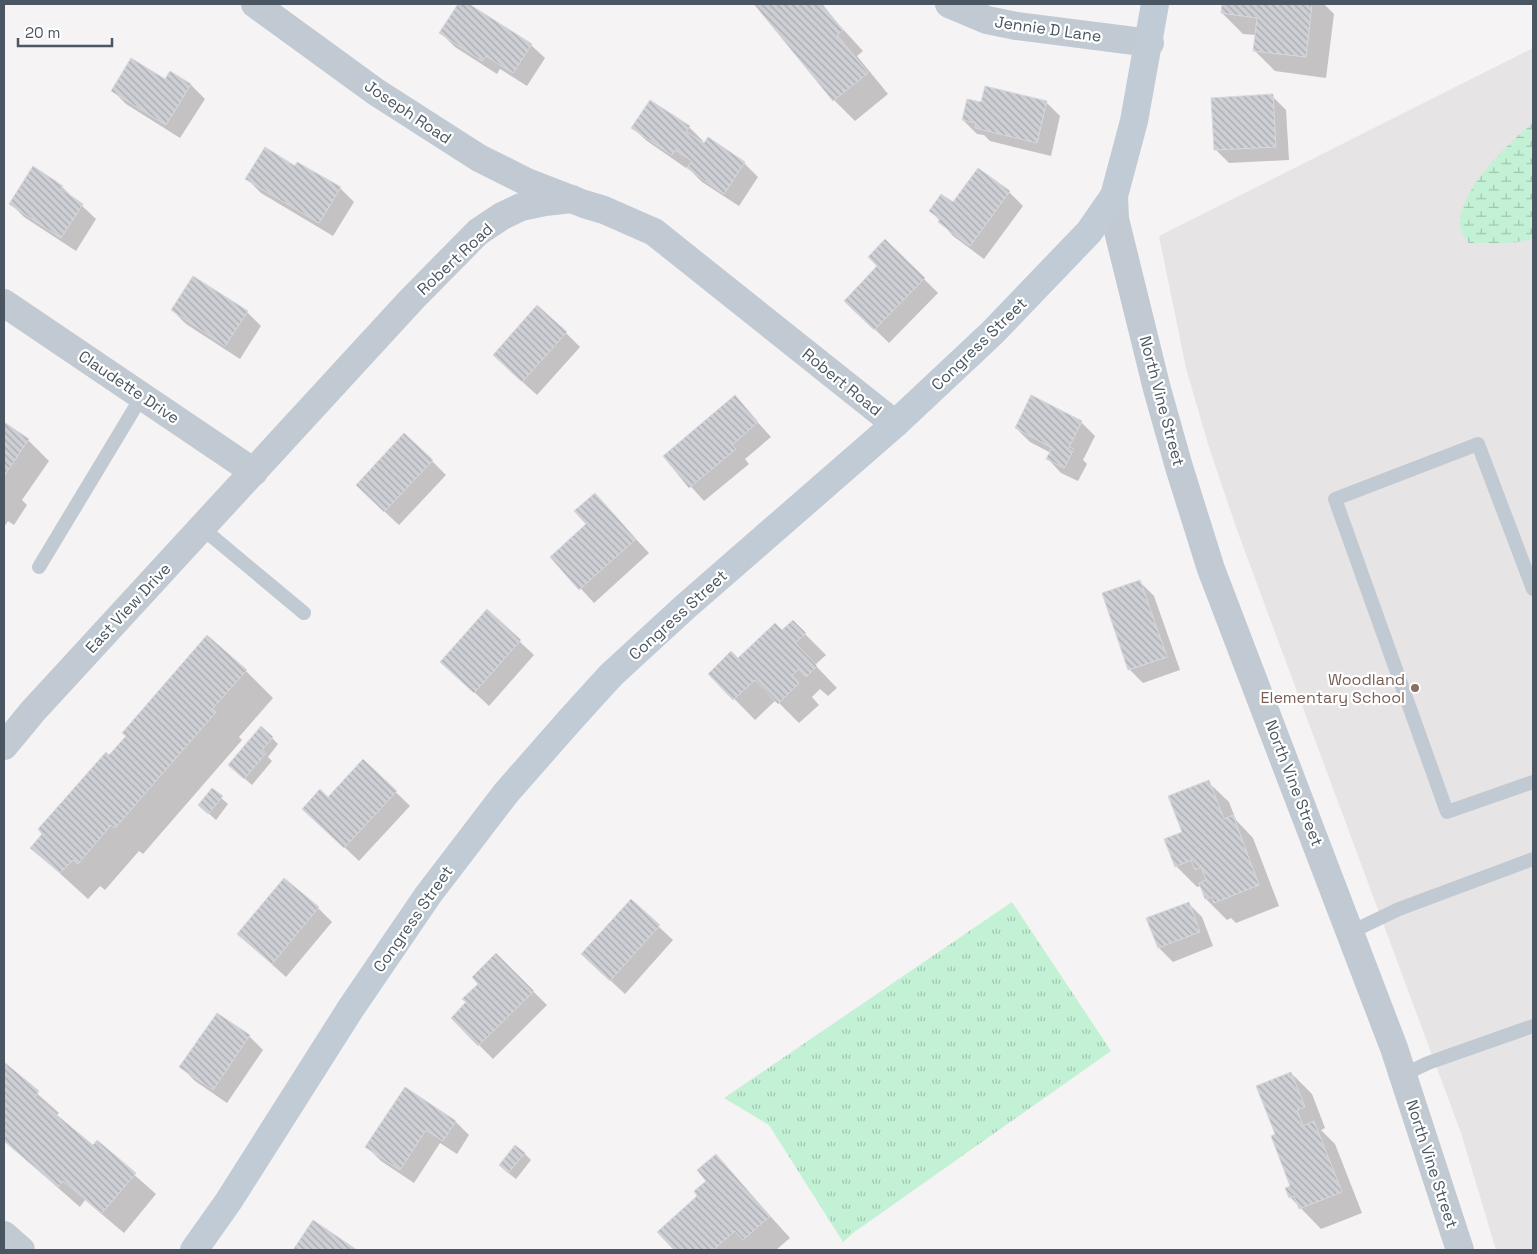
<svg xmlns="http://www.w3.org/2000/svg" width="1537" height="1254" viewBox="0 0 1537 1254" font-family="'Space Grotesk',sans-serif">
  <style>
    .education { fill: #e6e4e5 }
    .grass { fill: url(#grass-tufts) }
    .wetland { fill: url(#wetland-marsh) }
    .shadow { fill: #0003 }
    .building { fill: url(#building-back-hatch); stroke: #d7d9de }
    .lines { fill: none; stroke-linecap: round; stroke-linejoin: round }
    .service { stroke: #c1cad2; stroke-width: 14 }
    .minor { stroke: #c1cad2; stroke-width: 28 }
    .tertiary { stroke: #c1cad2; stroke-width: 28 }
    .secondary { stroke: #c1cbd6; stroke-width: 28 }
    .education-dot { fill: #8d6e63; stroke: #fff; stroke-width: 2 }
    .labels { text-anchor: middle; dominant-baseline: central; stroke-width: 4.5; stroke-linejoin: round; paint-order: stroke }
    .street-label { font-size: 16px; fill: #4a5661; stroke: #fff }
    .education-label { font-size: 16px; fill: #785e54; stroke: #fff; text-anchor: end }
  </style>
  <defs>
    <pattern id="grass-tufts" width="24" height="20" patternUnits="userSpaceOnUse" patternTransform="scale(1.25)"><rect width="24" height="20" fill="#c3f1d5"/><path d="M3 7l-1-3M5 7V3M7 7l1-3M15 17l-1-3M17 17v-4M19 17l1-3" fill="none" stroke="#a0c6b0"/></pattern>
    <pattern id="wetland-marsh" width="20" height="14" patternUnits="userSpaceOnUse" patternTransform="scale(1.25)"><rect width="20" height="14" fill="#c3f1d5"/><path d="M1 5h8M5 5V1M11 12h8M15 12V8" fill="none" stroke="#a0c6b0"/></pattern>
    <pattern id="building-back-hatch" width="6" height="6" patternUnits="userSpaceOnUse" patternTransform="scale(1.25)"><rect width="6" height="6" fill="#cdcfd5"/><path d="M-1 5l2 2M0 0l6 6M5-1l2 2" fill="none" stroke="#a8abb0"/></pattern>
  </defs>
  <rect width="100%" height="100%" fill="#f5f3f3"/>
  <path class="education" d="M 1533,48 L 1533,1250 L 1496,1250 L 1461,1133 L 1237,530 L 1208,444 L 1186,368 L 1159,236 Z"/>
  <path class="grass" d="M 1012,902 L 1111,1051 L 853,1233 L 843,1242 L 769,1125 L 724,1098 Z"/>
  <path class="wetland" d="M 1533,123 L 1533,239 L 1511,243 L 1469,243 C 1466,238 1460,232 1460,226 C 1458,191 1507,144 1533,123 Z"/>
  <g class="shadow">
    <path d="M 460,4 L 467,4 L 531,45 L 545,58 L 527,86 L 500,69 L 497,74 L 455,47 L 441,33 Z"/>
    <path d="M 756,4 L 815,4 L 817,6 L 820,4 L 863,51 L 857,56 L 888,94 L 855,121 L 834,100 Z"/>
    <path d="M 1223,4 L 1324,4 L 1334,14 L 1326,78 L 1275,71 L 1254,50 L 1256,35 L 1243,34 L 1222,13 Z"/>
    <path d="M 170,72 L 191,85 L 205,99 L 180,138 L 126,104 L 112,90 L 165,81 Z"/>
    <path d="M 1272,96 L 1286,110 L 1289,160 L 1229,163 L 1215,149 Z"/>
    <path d="M 651,102 L 689,127 L 703,141 L 702,143 L 704,145 L 709,139 L 744,163 L 758,177 L 739,206 L 702,182 L 687,167 L 686,168 L 647,141 L 633,128 Z"/>
    <path d="M 1046,102 L 1060,116 L 1051,156 L 990,141 L 984,135 L 977,134 L 963,120 L 982,104 Z"/>
    <path d="M 295,168 L 340,188 L 354,202 L 333,236 L 261,193 L 247,179 Z"/>
    <path d="M 62,187 L 96,219 L 76,251 L 24,217 L 10,203 Z"/>
    <path d="M 1009,192 L 1023,206 L 984,259 L 953,236 L 931,211 Z"/>
    <path d="M 885,240 L 938,293 L 889,343 L 845,300 L 879,266 Z"/>
    <path d="M 172,310 L 247,312 L 261,326 L 240,359 L 186,324 Z"/>
    <path d="M 566,333 L 580,347 L 537,395 L 508,369 Z"/>
    <path d="M 735,397 L 771,437 L 745,459 L 749,464 L 704,501 L 664,457 Z"/>
    <path d="M 1081,422 L 1095,436 L 1083,460 L 1087,464 L 1078,481 L 1061,473 L 1048,459 L 1051,453 L 1030,442 L 1016,428 Z"/>
    <path d="M 4,423 L 28,440 L 49,461 L 22,500 L 27,505 L 14,525 L 8,521 L 4,527 Z"/>
    <path d="M 432,461 L 446,475 L 399,525 L 371,499 Z"/>
    <path d="M 608,509 L 649,553 L 594,603 L 552,557 Z"/>
    <path d="M 1140,582 L 1154,596 L 1180,670 L 1143,683 L 1129,669 Z"/>
    <path d="M 487,611 L 534,655 L 489,706 L 442,662 Z"/>
    <path d="M 793,622 L 826,655 L 815,665 L 837,688 L 828,696 L 820,689 L 812,697 L 819,705 L 799,723 L 776,700 L 755,720 L 710,674 L 738,660 L 782,632 Z"/>
    <path d="M 246,671 L 273,698 L 239,737 L 242,740 L 143,854 L 139,851 L 105,890 L 100,886 L 88,899 L 32,848 L 109,757 Z"/>
    <path d="M 272,738 L 278,744 L 268,757 L 272,761 L 252,785 L 236,771 Z"/>
    <path d="M 363,760 L 410,806 L 359,861 L 318,822 L 328,799 Z"/>
    <path d="M 1208,782 L 1229,802 L 1236,820 L 1253,838 L 1279,906 L 1236,923 L 1231,918 L 1227,920 L 1206,899 L 1201,886 L 1197,887 L 1176,866 L 1183,833 Z"/>
    <path d="M 212,790 L 228,804 L 216,820 L 206,811 Z"/>
    <path d="M 631,901 L 673,940 L 625,994 L 597,968 Z"/>
    <path d="M 1188,903 L 1202,917 L 1213,946 L 1173,962 L 1159,948 Z"/>
    <path d="M 318,908 L 332,922 L 286,977 L 238,934 Z"/>
    <path d="M 496,955 L 547,1005 L 493,1059 L 452,1018 L 468,1002 Z"/>
    <path d="M 249,1036 L 263,1050 L 227,1103 L 195,1081 L 181,1067 Z"/>
    <path d="M 4,1064 L 59,1113 L 56,1116 L 93,1147 L 97,1142 L 156,1194 L 124,1233 L 85,1200 L 80,1207 L 4,1141 Z"/>
    <path d="M 1291,1073 L 1312,1094 L 1325,1128 L 1321,1130 L 1335,1144 L 1362,1213 L 1321,1229 L 1290,1197 L 1292,1186 L 1277,1135 Z"/>
    <path d="M 455,1121 L 469,1135 L 457,1154 L 440,1143 L 414,1183 L 381,1161 L 367,1147 Z"/>
    <path d="M 524,1153 L 531,1160 L 516,1179 L 507,1172 Z"/>
    <path d="M 716,1156 L 790,1238 L 776,1250 L 675,1250 L 659,1232 L 699,1196 L 708,1181 Z"/>
    <path d="M 313,1222 L 355,1250 L 294,1250 Z"/>
  </g>
  <g class="building">
    <path d="M 458,4 L 469,4 L 532,44 L 513,73 L 486,56 L 482,61 L 439,33 Z"/>
    <path d="M 754,4 L 822,4 L 843,30 L 837,35 L 868,73 L 833,101 Z"/>
    <path d="M 1222,4 L 1312,4 L 1306,57 L 1253,51 L 1257,18 L 1221,13 Z"/>
    <path d="M 131,58 L 165,79 L 170,71 L 191,84 L 166,125 L 111,91 Z"/>
    <path d="M 985,86 L 1047,101 L 1037,143 L 975,128 L 976,123 L 962,120 L 967,99 L 981,102 Z"/>
    <path d="M 1273,94 L 1276,147 L 1214,150 L 1211,98 Z"/>
    <path d="M 650,100 L 690,126 L 686,132 L 704,143 L 708,137 L 745,162 L 724,194 L 687,168 L 692,161 L 675,150 L 672,155 L 631,128 Z"/>
    <path d="M 265,147 L 295,166 L 297,162 L 341,187 L 319,223 L 245,179 Z"/>
    <path d="M 33,166 L 63,186 L 61,189 L 83,204 L 61,238 L 9,204 Z"/>
    <path d="M 978,168 L 1010,191 L 970,246 L 938,222 L 940,219 L 929,211 L 941,194 L 953,202 Z"/>
    <path d="M 885,239 L 925,278 L 874,330 L 844,301 L 877,266 L 868,257 Z"/>
    <path d="M 193,276 L 248,311 L 225,346 L 171,310 Z"/>
    <path d="M 537,305 L 567,332 L 522,382 L 493,355 Z"/>
    <path d="M 735,395 L 758,422 L 732,445 L 736,449 L 689,488 L 663,456 Z"/>
    <path d="M 1031,395 L 1082,421 L 1069,447 L 1074,449 L 1064,468 L 1046,459 L 1052,448 L 1015,428 Z"/>
    <path d="M 4,422 L 29,439 L 4,476 Z"/>
    <path d="M 404,433 L 433,460 L 384,512 L 356,485 Z"/>
    <path d="M 595,493 L 636,539 L 579,590 L 550,557 L 586,524 L 574,511 Z"/>
    <path d="M 1140,580 L 1167,657 L 1128,670 L 1102,593 Z"/>
    <path d="M 487,609 L 521,640 L 474,693 L 440,662 Z"/>
    <path d="M 793,620 L 806,633 L 795,643 L 817,666 L 806,677 L 799,669 L 792,675 L 799,683 L 778,704 L 755,680 L 733,700 L 708,674 L 731,651 L 738,658 L 775,623 L 782,630 Z"/>
    <path d="M 207,635 L 247,670 L 212,709 L 216,712 L 115,828 L 111,825 L 78,864 L 73,860 L 60,873 L 30,848 L 42,834 L 38,829 L 106,752 L 109,755 L 126,736 L 122,733 Z"/>
    <path d="M 261,726 L 273,737 L 262,750 L 266,753 L 244,779 L 228,765 Z"/>
    <path d="M 363,759 L 397,791 L 344,848 L 302,809 L 320,789 L 328,797 Z"/>
    <path d="M 1209,780 L 1224,819 L 1233,815 L 1259,885 L 1214,903 L 1212,897 L 1205,899 L 1199,883 L 1206,880 L 1201,867 L 1195,870 L 1191,860 L 1175,867 L 1164,839 L 1182,832 L 1168,796 Z"/>
    <path d="M 212,788 L 223,796 L 208,814 L 198,805 Z"/>
    <path d="M 284,878 L 319,907 L 272,964 L 237,934 Z"/>
    <path d="M 631,899 L 660,925 L 610,981 L 581,954 Z"/>
    <path d="M 1189,902 L 1200,932 L 1158,948 L 1146,918 Z"/>
    <path d="M 496,953 L 534,991 L 478,1046 L 451,1018 L 466,1002 L 462,999 L 478,984 L 472,977 Z"/>
    <path d="M 217,1013 L 250,1035 L 213,1090 L 179,1067 Z"/>
    <path d="M 4,1062 L 39,1091 L 35,1097 L 93,1145 L 97,1140 L 136,1173 L 102,1213 L 63,1181 L 58,1187 L 4,1141 Z"/>
    <path d="M 1291,1072 L 1305,1107 L 1297,1110 L 1303,1126 L 1314,1121 L 1342,1192 L 1299,1209 L 1294,1196 L 1289,1198 L 1285,1188 L 1290,1186 L 1271,1136 L 1275,1134 L 1256,1086 Z"/>
    <path d="M 405,1087 L 456,1121 L 443,1141 L 426,1130 L 400,1170 L 365,1147 Z"/>
    <path d="M 515,1145 L 525,1153 L 508,1173 L 499,1165 Z"/>
    <path d="M 716,1154 L 770,1216 L 743,1240 L 735,1231 L 713,1250 L 674,1250 L 657,1232 L 697,1196 L 694,1191 L 706,1181 L 697,1170 Z"/>
    <path d="M 313,1220 L 357,1250 L 293,1250 Z"/>
  </g>
  <g class="lines">
    <g class="service">
      <path d="M 202,528 L 304,613"/>
      <path d="M 39,567 L 142,396"/>
      <path d="M 1533,589 L 1478,444 L 1335,499 L 1447,812 L 1533,782"/>
      <path d="M 1351,932 L 1399,909 L 1533,859"/>
      <path d="M 1403,1075 L 1428,1063 L 1533,1026"/>
    </g>
    <g class="minor">
      <path d="M 255,4 L 376,92 L 479,158 L 527,182 L 584,204 L 604,210 L 654,232 L 895,424"/>
      <path d="M 949,4 L 987,20 L 1016,26 L 1150,43"/>
      <path d="M 4,303 L 254,472"/>
      <path d="M 4,746 L 33,711 L 412,299 L 478,232 L 502,216 L 521,207 L 545,202 L 572,199"/>
      <path d="M 4,1235 L 21,1250"/>
    </g>
    <path class="tertiary" d="M 1114,196 L 1115,219 L 1157,389 L 1179,467 L 1211,569 L 1394,1048 L 1460,1250"/>
    <path class="secondary" d="M 194,1250 L 228,1202 L 351,1008 L 428,895 L 506,793 L 571,719 L 611,675 L 685,607 L 895,424 L 992,333 L 1089,232 L 1114,196 L 1134,121 L 1155,4"/>
  </g>
  <circle class="education-dot" cx="1415" cy="688" r="5"/>
  <g class="labels">
    <g class="street-label">
      <text transform="translate(1048 29) rotate(8)">Jennie D Lane</text>
      <text transform="translate(408 112) rotate(34)">Joseph Road</text>
      <text transform="translate(455 259) rotate(-43)">Robert Road</text>
      <text transform="translate(979 344) rotate(-44)">Congress Street</text>
      <text transform="translate(842 382) rotate(39)">Robert Road</text>
      <text transform="translate(129 387) rotate(34)">Claudette Drive</text>
      <text transform="translate(1162 401) rotate(75)">North Vine Street</text>
      <text transform="translate(128 608) rotate(-47)">East View Drive</text>
      <text transform="translate(678 615) rotate(-42)">Congress Street</text>
      <text transform="translate(1294 783) rotate(69)">North Vine Street</text>
      <text transform="translate(413 919) rotate(-55)">Congress Street</text>
      <text transform="translate(1432 1164) rotate(72)">North Vine Street</text>
    </g>
    <g class="education-label">
      <text x="1405" y="679">Woodland<tspan x="1405" dy="18">Elementary School</tspan></text>
    </g>
  </g>
  <rect width="1537" height="1254" fill="none" stroke="#4a5661" stroke-width="10"/>
  <path d="M18 38v8h94v-8" fill="none" stroke="#4a5661" stroke-width="2.5"/>
  <text x="25" y="38" font-size="15" fill="#4a5661" stroke="#ffffff" stroke-width="4" paint-order="stroke">20 m</text>
</svg>
